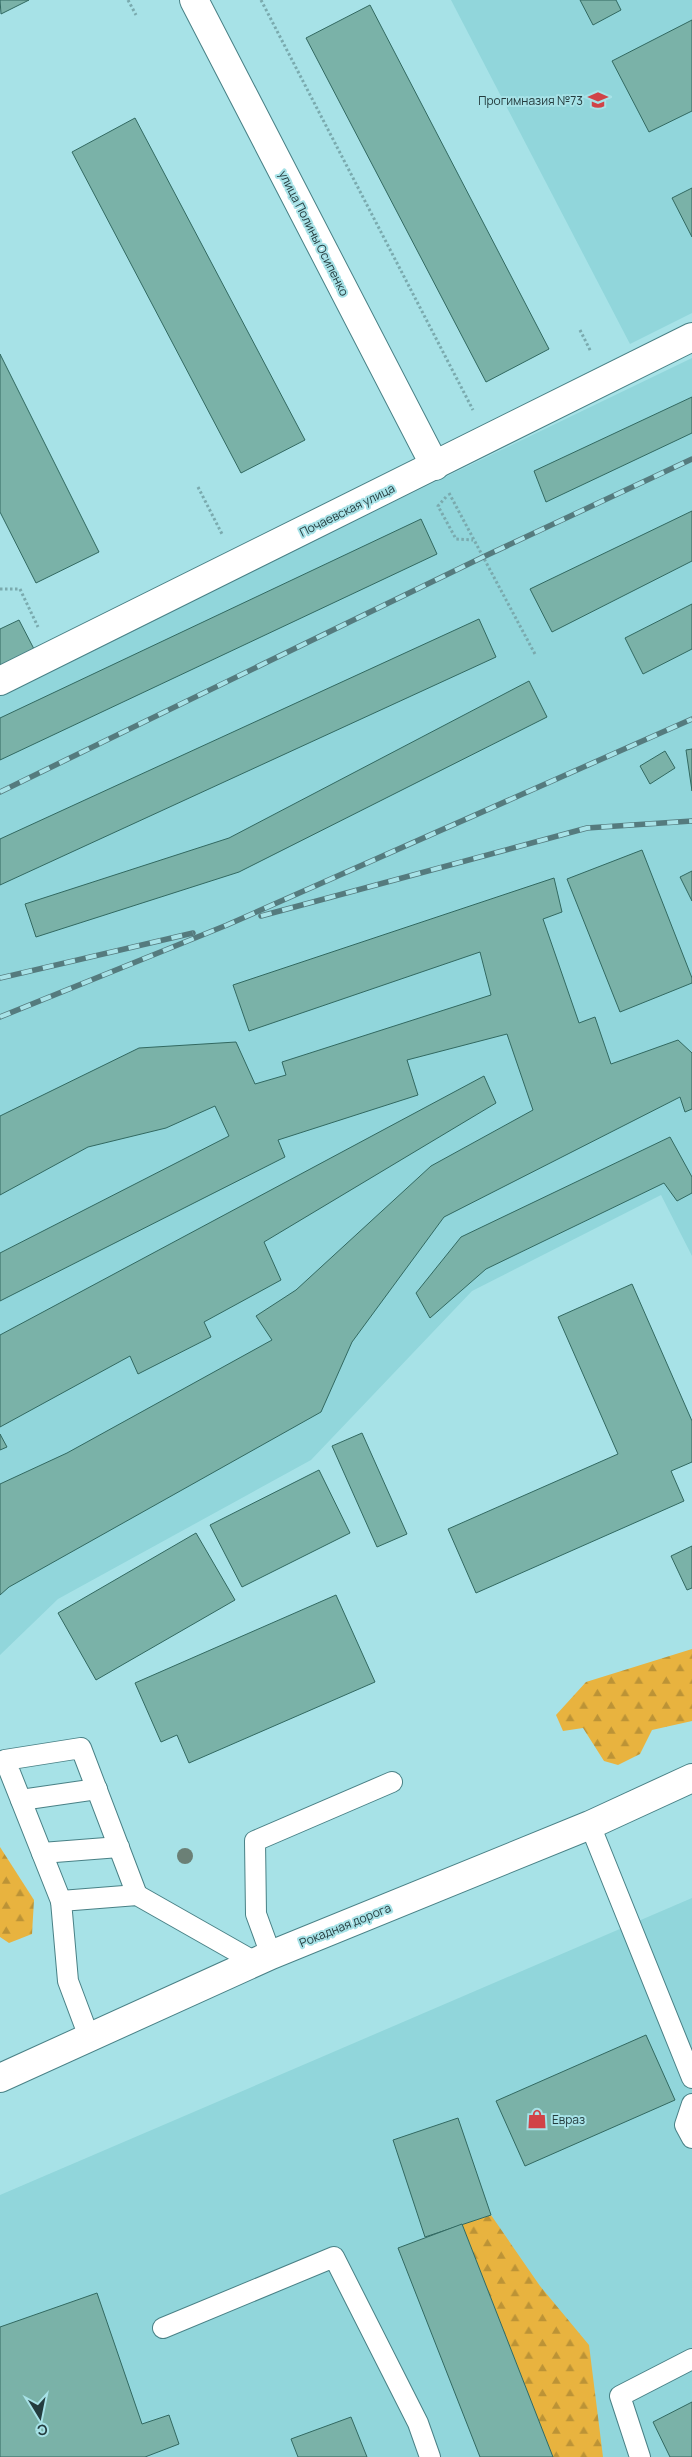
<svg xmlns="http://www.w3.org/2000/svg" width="692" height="2457" viewBox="0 0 692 2457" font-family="Manrope,sans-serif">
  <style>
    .built { fill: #91d6db }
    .forest { fill: url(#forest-firs) }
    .building { fill: #7ab2a8; stroke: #326961 }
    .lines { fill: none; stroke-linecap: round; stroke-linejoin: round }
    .service-casing { stroke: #498186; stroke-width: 22 }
    .minor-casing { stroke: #498186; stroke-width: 30 }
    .secondary-casing { stroke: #498186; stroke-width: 30 }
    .path { stroke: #7aaaae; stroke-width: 3; stroke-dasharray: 2.5 2.5; stroke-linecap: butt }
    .service { stroke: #fff; stroke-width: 20 }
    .minor { stroke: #fff; stroke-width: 28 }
    .secondary { stroke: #fff; stroke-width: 28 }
    .rail-casing { stroke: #557b7e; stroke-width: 5.5 }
    .rail { stroke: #a7e2e7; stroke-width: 4; stroke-dasharray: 11; stroke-linecap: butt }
    .tree { fill: #6b8076 }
    .labels { text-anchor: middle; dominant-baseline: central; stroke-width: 4; stroke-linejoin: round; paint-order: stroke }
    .poi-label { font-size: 12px; fill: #243c3e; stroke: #a7e2e7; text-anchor: end }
    .street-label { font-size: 12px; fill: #243c3e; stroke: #a7e2e7 }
  </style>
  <defs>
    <pattern id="forest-firs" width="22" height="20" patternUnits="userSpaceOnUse" patternTransform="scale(1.25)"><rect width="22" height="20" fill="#e8b33f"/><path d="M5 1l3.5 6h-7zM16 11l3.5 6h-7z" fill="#bc9336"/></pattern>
  </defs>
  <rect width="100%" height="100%" fill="#a7e2e7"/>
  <g class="built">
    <path d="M 451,0 L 692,0 L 692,313 L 630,344 Z"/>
    <path d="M 692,358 L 692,1256 L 661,1195 L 472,1291 L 311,1460 L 58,1599 L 0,1655 L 0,692 Z"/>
    <path d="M 692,1898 L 692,2457 L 0,2457 L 0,2195 Z"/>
  </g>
  <g class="forest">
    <path d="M 692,1649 L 692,1721 L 652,1730 L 640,1754 L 618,1765 L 604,1761 L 583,1728 L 563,1731 L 556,1715 L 586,1682 Z"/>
    <path d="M 0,1847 L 34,1900 L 32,1934 L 9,1943 L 0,1937 Z"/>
    <path d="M 491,2215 L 540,2286 L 589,2345 L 603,2457 L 553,2457 L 462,2224 Z"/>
  </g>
  <g class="building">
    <path d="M 0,0 L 29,0 L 1,14 Z"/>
    <path d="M 580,0 L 616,0 L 621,10 L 593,25 Z"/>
    <path d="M 370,5 L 549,349 L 486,382 L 306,38 Z"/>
    <path d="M 692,20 L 692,111 L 649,132 L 612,61 Z"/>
    <path d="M 135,118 L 305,440 L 241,473 L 72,152 Z"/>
    <path d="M 692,188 L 692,237 L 672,198 Z"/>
    <path d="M 0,354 L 99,552 L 36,583 L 0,512 Z"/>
    <path d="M 692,397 L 692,433 L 546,502 L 534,471 Z"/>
    <path d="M 692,511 L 692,561 L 552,632 L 530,589 Z"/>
    <path d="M 421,519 L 437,554 L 0,760 L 0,718 Z"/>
    <path d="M 692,604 L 692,649 L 643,674 L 625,638 Z"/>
    <path d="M 479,619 L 496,657 L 0,885 L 0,839 Z"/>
    <path d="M 19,620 L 34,649 L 0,666 L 0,629 Z"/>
    <path d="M 529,681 L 547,717 L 239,872 L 36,937 L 25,904 L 229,838 Z"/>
    <path d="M 692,749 L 692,791 L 686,750 Z"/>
    <path d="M 665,751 L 675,768 L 650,784 L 640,766 Z"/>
    <path d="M 642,850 L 692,978 L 692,983 L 620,1012 L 567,879 Z"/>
    <path d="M 692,871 L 692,901 L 680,877 Z"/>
    <path d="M 554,878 L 562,912 L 543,919 L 579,1023 L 595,1017 L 611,1064 L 678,1040 L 692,1053 L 692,1109 L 685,1112 L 680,1097 L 444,1217 L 352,1342 L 321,1412 L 9,1587 L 0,1595 L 0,1484 L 67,1453 L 272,1340 L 256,1316 L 296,1290 L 431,1166 L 533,1110 L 507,1034 L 407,1060 L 418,1095 L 278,1140 L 285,1157 L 0,1301 L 0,1253 L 229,1136 L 215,1106 L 166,1128 L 88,1147 L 0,1195 L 0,1116 L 139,1048 L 236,1042 L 255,1084 L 286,1075 L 282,1062 L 491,995 L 480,952 L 249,1031 L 233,985 Z"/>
    <path d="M 484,1076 L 496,1103 L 264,1242 L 281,1280 L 204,1322 L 211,1337 L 138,1374 L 130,1356 L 0,1427 L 0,1335 Z"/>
    <path d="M 670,1137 L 692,1177 L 692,1193 L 677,1201 L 664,1183 L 486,1269 L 430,1318 L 416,1293 L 461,1237 Z"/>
    <path d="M 632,1284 L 692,1421 L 692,1462 L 671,1471 L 684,1501 L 476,1593 L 448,1529 L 618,1454 L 558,1317 Z"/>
    <path d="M 362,1433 L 407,1534 L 377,1547 L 332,1446 Z"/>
    <path d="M 0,1434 L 7,1447 L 0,1450 Z"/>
    <path d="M 319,1470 L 350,1533 L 242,1587 L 210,1525 Z"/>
    <path d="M 196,1533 L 235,1600 L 96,1680 L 58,1613 Z"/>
    <path d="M 692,1546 L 692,1588 L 687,1590 L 671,1556 Z"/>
    <path d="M 336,1595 L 375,1682 L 189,1763 L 177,1735 L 161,1742 L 135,1683 Z"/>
    <path d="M 646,2035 L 675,2100 L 525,2166 L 496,2101 Z"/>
    <path d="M 458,2118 L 491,2215 L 425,2237 L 393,2140 Z"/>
    <path d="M 462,2224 L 553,2457 L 480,2457 L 398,2248 Z"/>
    <path d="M 97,2293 L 142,2424 L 169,2415 L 179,2444 L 145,2457 L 0,2457 L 0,2327 Z"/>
    <path d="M 692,2402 L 692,2457 L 670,2457 L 653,2422 Z"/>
    <path d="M 351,2417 L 367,2457 L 298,2457 L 291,2439 Z"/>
  </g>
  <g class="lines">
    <defs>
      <g id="service">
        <path d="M 21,1800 L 97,1789"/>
        <path d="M 590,1825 L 692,2078"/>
        <path d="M 42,1853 L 119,1847"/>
        <path d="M 61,1901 L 5,1760 L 81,1748 L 137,1895"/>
        <path d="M 271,1955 L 256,1914 L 255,1841 L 392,1782"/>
        <path d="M 89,2037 L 68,1981 L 61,1901 L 137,1895 L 255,1962"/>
        <path d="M 692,2104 L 685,2125 L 692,2138"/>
        <path d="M 163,2328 L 334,2257 L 418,2423 L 430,2457"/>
        <path d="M 640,2457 L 620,2396 L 692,2359"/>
      </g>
      <g id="minor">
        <path d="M 194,0 L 435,466"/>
        <path d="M 0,681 L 692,337"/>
      </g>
      <path id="secondary" d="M 0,2078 L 271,1955 L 590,1825 L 692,1778"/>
    </defs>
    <use href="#service" class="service-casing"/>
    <use href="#minor" class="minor-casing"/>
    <use href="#secondary" class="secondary-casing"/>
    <g class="path">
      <path d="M 128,0 L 136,15"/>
      <path d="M 261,0 L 473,410"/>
      <path d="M 580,330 L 591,352"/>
      <path d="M 198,487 L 222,534"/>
      <path d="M 449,493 L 536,656"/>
      <path d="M 446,497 L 438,506 L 456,539 L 473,540"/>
      <path d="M 0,589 L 20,589 L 38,627"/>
    </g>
    <use href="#service" class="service"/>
    <use href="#minor" class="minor"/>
    <use href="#secondary" class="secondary"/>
    <defs>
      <g id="rail">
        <path d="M 0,792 L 483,557 L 692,459"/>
        <path d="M 261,916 L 587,828 L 692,821"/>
        <path d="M 0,978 L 193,933"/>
        <path d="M 0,1017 L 227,925 L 692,719"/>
      </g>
    </defs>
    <use href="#rail" class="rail-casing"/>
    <use href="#rail" class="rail"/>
  </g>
  <circle class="tree" cx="185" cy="1856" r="8"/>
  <defs>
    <symbol id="school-bare" viewBox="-9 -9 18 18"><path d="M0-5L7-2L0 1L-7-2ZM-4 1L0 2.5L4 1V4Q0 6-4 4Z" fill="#d14247" stroke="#a7e2e7" stroke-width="2.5" paint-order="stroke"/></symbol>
    <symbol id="shop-bare" viewBox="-9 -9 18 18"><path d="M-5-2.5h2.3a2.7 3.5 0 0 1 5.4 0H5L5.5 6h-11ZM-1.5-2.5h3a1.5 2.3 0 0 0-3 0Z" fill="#d14247" stroke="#a7e2e7" stroke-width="2.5" paint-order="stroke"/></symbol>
  </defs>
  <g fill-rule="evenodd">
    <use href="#school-bare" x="584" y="86" width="28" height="28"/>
    <use href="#shop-bare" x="523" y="2105" width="28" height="28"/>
  </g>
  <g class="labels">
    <g class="poi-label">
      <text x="583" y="100">Прогимназия №73</text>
      <text x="552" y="2119" text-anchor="start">Евраз</text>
    </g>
    <g class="street-label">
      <text transform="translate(314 233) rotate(63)">улица Полины Осипенко</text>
      <text transform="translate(347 510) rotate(-26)">Почаевская улица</text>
      <text transform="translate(345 1925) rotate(-22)">Рокадная дорога</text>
    </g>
  </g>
  <g transform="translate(40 2417) rotate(170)" stroke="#a7e2e7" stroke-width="4" paint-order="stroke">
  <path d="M0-4L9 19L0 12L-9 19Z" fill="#243c3e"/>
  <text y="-8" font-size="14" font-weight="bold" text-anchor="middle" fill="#243c3e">С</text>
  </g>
</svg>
